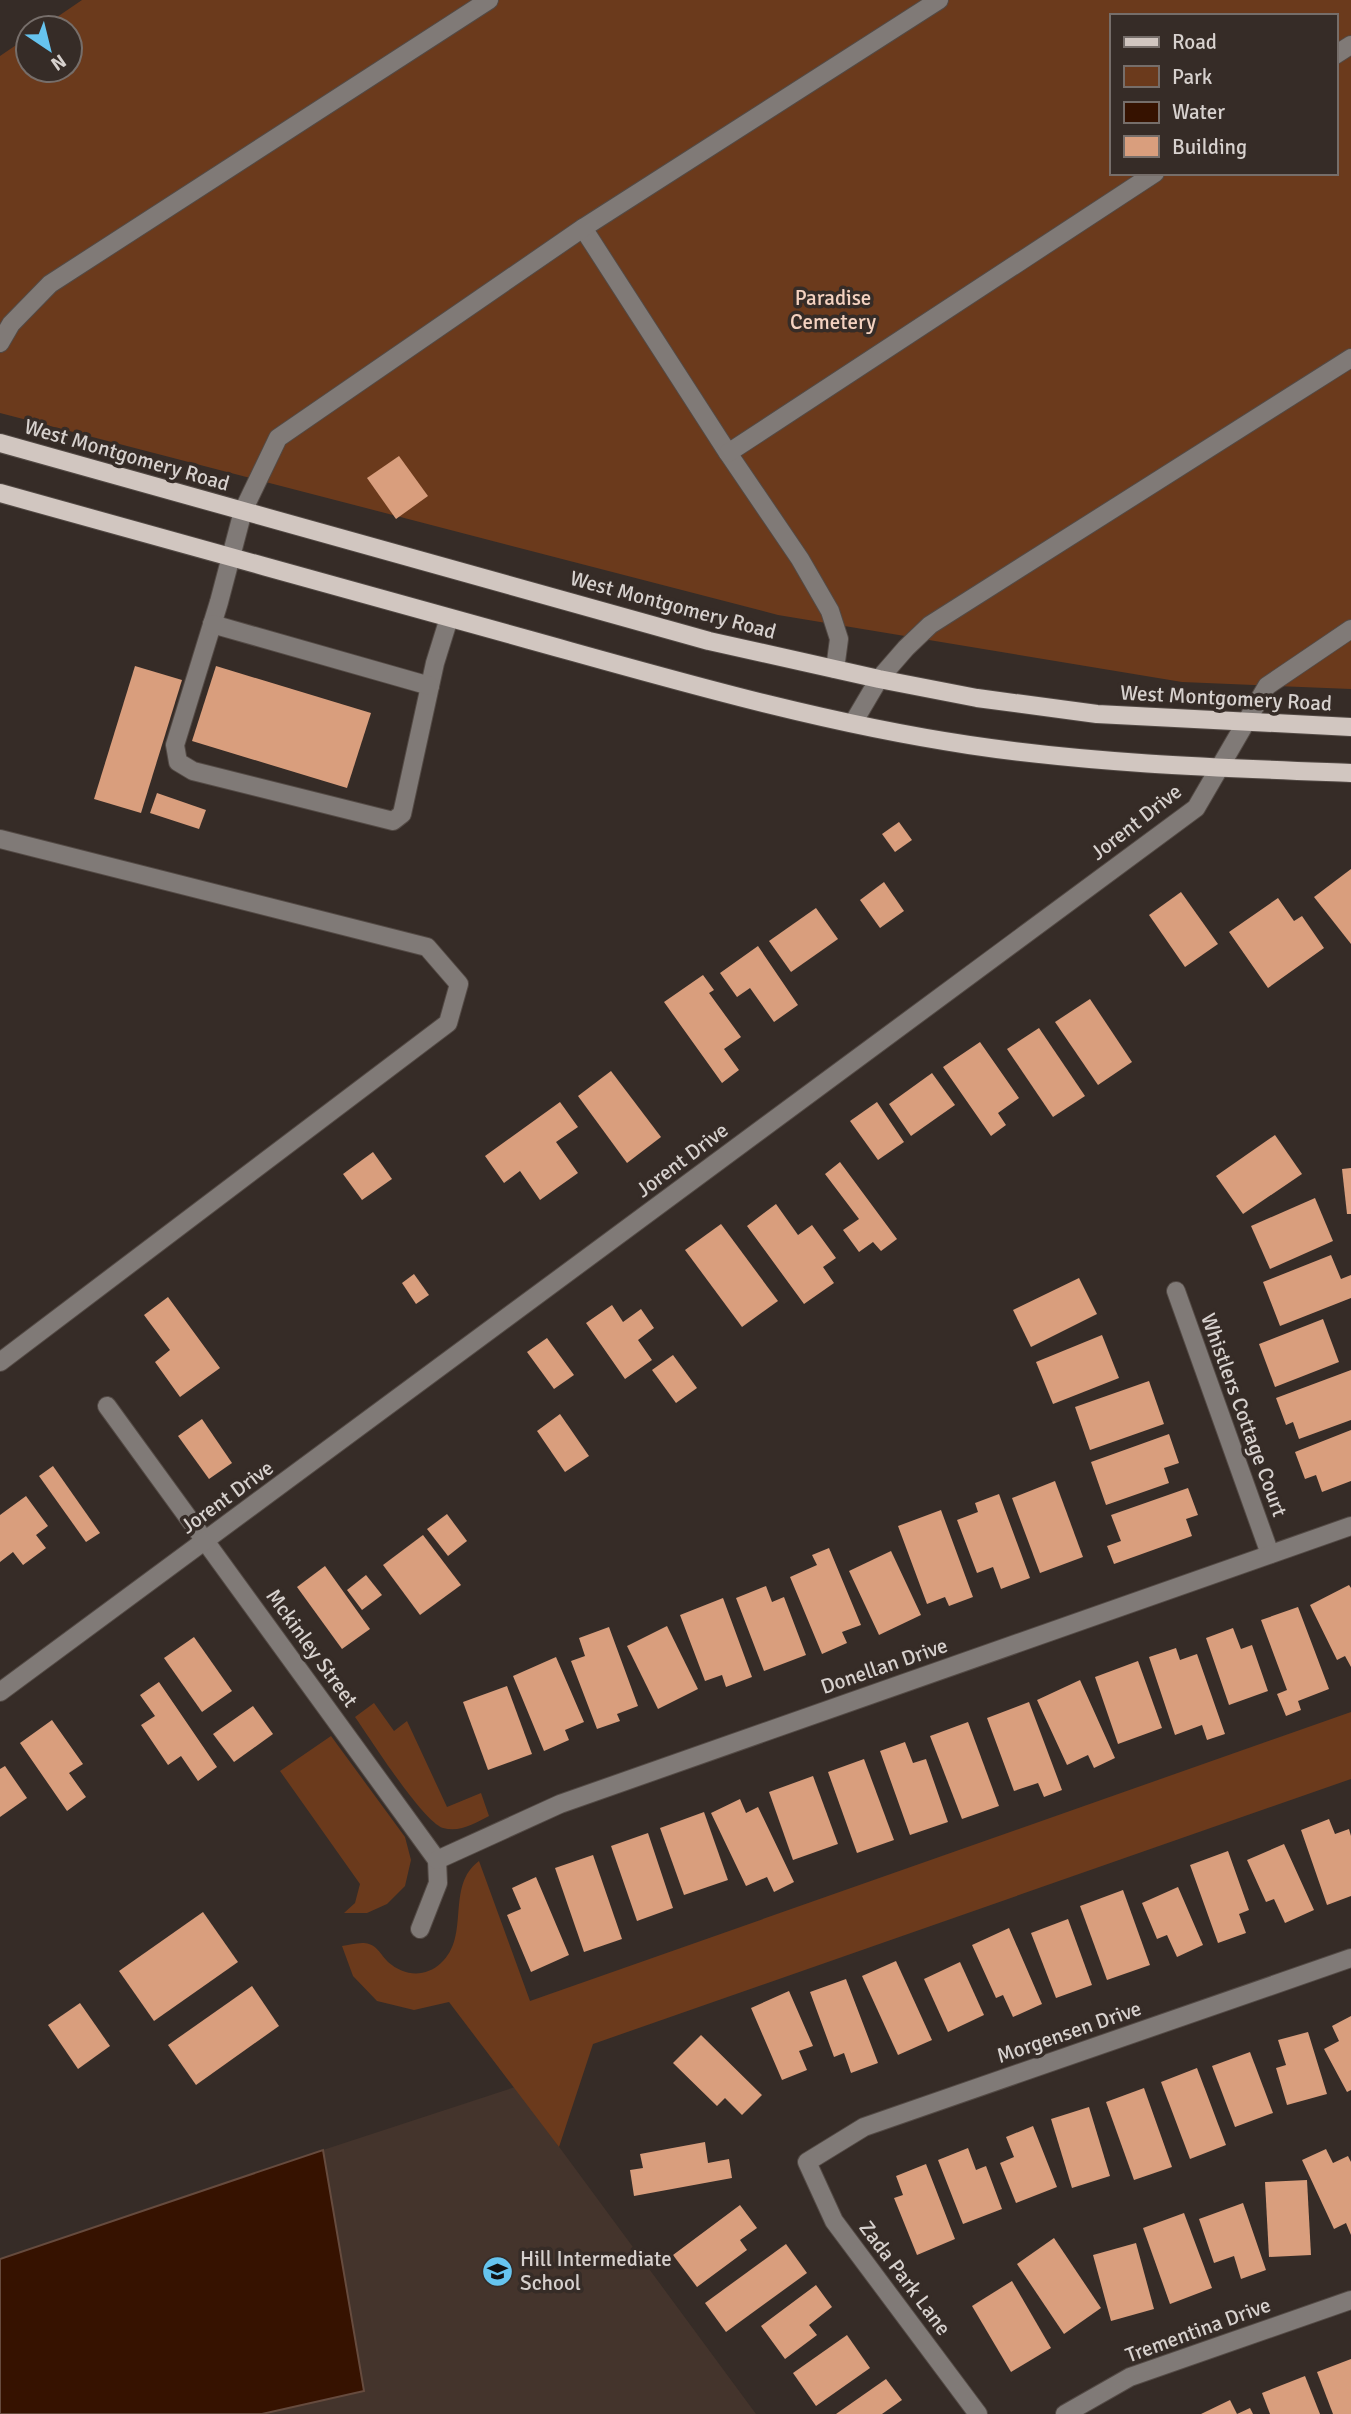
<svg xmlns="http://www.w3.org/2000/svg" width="1351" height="2414" viewBox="0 0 1351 2414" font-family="Signika,sans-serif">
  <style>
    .built { fill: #44342c }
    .green { fill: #6b3a1c; fill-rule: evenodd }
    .water { fill: #361200; stroke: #664b3e; stroke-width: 2 }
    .building { fill: #d99e7d }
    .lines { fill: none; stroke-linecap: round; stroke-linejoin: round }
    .minor-casing { stroke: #534a45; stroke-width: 20 }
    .major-casing { stroke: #534a45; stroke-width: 20 }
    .minor { stroke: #807a77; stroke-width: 18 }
    .major { stroke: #d1c6c0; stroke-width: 18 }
    .labels { text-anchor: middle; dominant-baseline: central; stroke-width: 7; stroke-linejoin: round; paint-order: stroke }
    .park-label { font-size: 21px; fill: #f4d2c0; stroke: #362c27 }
    .street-label { font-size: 21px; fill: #d7d1ce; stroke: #362c27 }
    .poi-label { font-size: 21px; fill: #d7d1ce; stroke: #362c27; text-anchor: start }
  </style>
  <rect width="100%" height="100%" fill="#362c27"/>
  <path class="built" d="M 515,2087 L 756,2414 L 262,2414 L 364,2391 L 323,2150 Z"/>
  <g class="green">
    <path d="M 82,0 L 1351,0 L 1351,689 L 1182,682 L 778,615 L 0,413 L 0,56 L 28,37 L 28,70 L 70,70 L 70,28 L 41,28 ZM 1111,16 L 1335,16 L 1335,173 L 1111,173 Z"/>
    <path d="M 374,1703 L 394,1731 L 407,1721 L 447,1807 L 481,1793 L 489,1816 C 475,1823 460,1833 443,1828 C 422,1821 370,1738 355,1717 Z"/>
    <path d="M 1351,1712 L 1351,1779 L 593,2044 L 559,2147 L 449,2002 L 414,2010 L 377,2001 L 353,1976 L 342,1946 C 350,1945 361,1941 369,1944 C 378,1947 381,1955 388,1962 C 404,1976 425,1978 441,1963 C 471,1936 445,1886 479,1861 L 530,2001 Z"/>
    <path d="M 331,1736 L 405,1837 L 411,1860 L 405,1886 L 387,1904 L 367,1913 L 344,1913 L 355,1903 L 360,1884 L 280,1771 Z"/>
  </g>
  <path class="water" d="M 323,2150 L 364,2391 L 262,2414 L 0,2414 L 0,2259 Z"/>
  <g class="building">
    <path d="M 399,456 L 428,496 L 396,519 L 367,478 Z"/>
    <path d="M 135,666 L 182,680 L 141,813 L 94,799 Z"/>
    <path d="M 216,666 L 371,713 L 347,788 L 192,741 Z"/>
    <path d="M 157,793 L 206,810 L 199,829 L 150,813 Z"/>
    <path d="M 899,822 L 912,840 L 895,852 L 882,834 Z"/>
    <path d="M 1351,869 L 1351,944 L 1314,897 Z"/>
    <path d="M 884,882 L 904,911 L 880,928 L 860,900 Z"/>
    <path d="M 1181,892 L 1218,944 L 1185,967 L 1149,915 Z"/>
    <path d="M 1278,898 L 1294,921 L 1302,916 L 1324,948 L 1268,988 L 1229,932 Z"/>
    <path d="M 816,908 L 838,939 L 791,972 L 769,941 Z"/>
    <path d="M 758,946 L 798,1005 L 774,1022 L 750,988 L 737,997 L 720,973 Z"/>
    <path d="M 703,975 L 714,990 L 709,993 L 741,1037 L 724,1049 L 739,1070 L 722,1083 L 664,1002 Z"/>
    <path d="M 1090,999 L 1132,1062 L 1098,1085 L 1055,1022 Z"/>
    <path d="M 1039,1028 L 1085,1096 L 1053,1117 L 1007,1049 Z"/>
    <path d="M 980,1042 L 1019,1098 L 998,1113 L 1006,1125 L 991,1136 L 943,1067 Z"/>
    <path d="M 611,1071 L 661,1137 L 627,1163 L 578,1096 Z"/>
    <path d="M 932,1073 L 955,1105 L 911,1136 L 889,1104 Z"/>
    <path d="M 560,1102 L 578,1127 L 556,1142 L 578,1173 L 540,1200 L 520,1171 L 504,1183 L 485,1156 Z"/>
    <path d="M 877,1102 L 904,1142 L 878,1160 L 850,1121 Z"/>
    <path d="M 1275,1135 L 1302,1174 L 1243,1214 L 1216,1176 Z"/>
    <path d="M 373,1152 L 392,1179 L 362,1200 L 343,1174 Z"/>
    <path d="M 840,1162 L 897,1239 L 881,1251 L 873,1242 L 859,1252 L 843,1230 L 859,1219 L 825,1174 Z"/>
    <path d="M 1351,1168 L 1351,1214 L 1347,1214 L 1342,1169 Z"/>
    <path d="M 1315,1198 L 1333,1241 L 1270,1269 L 1251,1226 Z"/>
    <path d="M 776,1204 L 798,1235 L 812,1225 L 836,1258 L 823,1267 L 834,1283 L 804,1304 L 747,1226 Z"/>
    <path d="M 721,1224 L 778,1301 L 742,1327 L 685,1250 Z"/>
    <path d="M 1331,1255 L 1341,1279 L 1351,1275 L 1351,1298 L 1280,1326 L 1263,1282 Z"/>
    <path d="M 414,1274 L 429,1295 L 416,1304 L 402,1283 Z"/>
    <path d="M 1079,1278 L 1097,1314 L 1031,1347 L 1013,1310 Z"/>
    <path d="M 168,1297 L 220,1368 L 180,1397 L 155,1362 L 170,1350 L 144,1315 Z"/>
    <path d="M 612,1305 L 623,1322 L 641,1309 L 654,1328 L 638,1340 L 652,1360 L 625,1379 L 586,1323 Z"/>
    <path d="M 1323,1319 L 1339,1362 L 1275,1387 L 1259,1344 Z"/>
    <path d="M 1102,1335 L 1119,1378 L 1053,1404 L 1036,1362 Z"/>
    <path d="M 547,1338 L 574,1375 L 554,1389 L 527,1352 Z"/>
    <path d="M 673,1355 L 697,1388 L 676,1403 L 652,1370 Z"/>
    <path d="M 1351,1370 L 1351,1420 L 1299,1439 L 1293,1422 L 1286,1425 L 1276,1398 Z"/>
    <path d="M 1149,1381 L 1164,1424 L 1090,1450 L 1075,1407 Z"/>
    <path d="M 560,1414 L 589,1456 L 565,1472 L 537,1431 Z"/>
    <path d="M 202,1419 L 232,1463 L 209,1479 L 178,1436 Z"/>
    <path d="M 1351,1430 L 1351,1481 L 1322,1492 L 1316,1475 L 1305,1479 L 1295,1452 Z"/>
    <path d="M 1169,1434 L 1179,1463 L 1164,1468 L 1169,1483 L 1106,1505 L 1091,1462 Z"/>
    <path d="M 53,1466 L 100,1533 L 86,1542 L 39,1476 Z"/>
    <path d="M 1055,1481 L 1083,1557 L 1040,1573 L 1012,1498 Z"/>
    <path d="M 1188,1488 L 1198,1515 L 1186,1519 L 1192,1536 L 1114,1564 L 1107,1546 L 1121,1541 L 1111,1515 Z"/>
    <path d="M 999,1494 L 1030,1578 L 1001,1589 L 993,1567 L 977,1573 L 957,1520 L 978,1512 L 975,1503 Z"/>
    <path d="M 26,1496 L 48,1526 L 36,1535 L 46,1548 L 23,1565 L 13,1552 L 0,1562 L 0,1515 Z"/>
    <path d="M 941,1510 L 973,1597 L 949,1606 L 945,1597 L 927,1604 L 898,1526 Z"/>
    <path d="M 447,1514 L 467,1541 L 448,1556 L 427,1529 Z"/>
    <path d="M 423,1535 L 461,1585 L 420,1615 L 383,1565 Z"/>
    <path d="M 829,1548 L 861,1625 L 842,1632 L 847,1643 L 822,1654 L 790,1577 L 817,1565 L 812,1555 Z"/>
    <path d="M 891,1551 L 921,1615 L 879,1635 L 849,1571 Z"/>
    <path d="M 325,1566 L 370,1629 L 342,1649 L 297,1587 Z"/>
    <path d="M 366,1575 L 382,1595 L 362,1610 L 347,1590 Z"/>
    <path d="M 1349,1585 L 1351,1588 L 1351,1667 L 1345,1656 L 1337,1660 L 1310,1605 Z"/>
    <path d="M 766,1586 L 772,1602 L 784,1597 L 806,1655 L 764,1671 L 736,1598 Z"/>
    <path d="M 723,1598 L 752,1677 L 726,1687 L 722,1675 L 705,1681 L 680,1615 Z"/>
    <path d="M 1298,1607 L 1329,1689 L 1298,1701 L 1301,1710 L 1286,1716 L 1277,1694 L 1287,1690 L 1261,1620 Z"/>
    <path d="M 667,1626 L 698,1689 L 658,1709 L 627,1646 Z"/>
    <path d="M 609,1627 L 638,1706 L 617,1714 L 620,1721 L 597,1729 L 571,1661 L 585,1656 L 579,1638 Z"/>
    <path d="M 1233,1628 L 1241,1649 L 1252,1645 L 1268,1691 L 1229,1705 L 1206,1638 Z"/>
    <path d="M 194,1637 L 232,1691 L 202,1712 L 164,1658 Z"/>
    <path d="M 1176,1648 L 1180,1660 L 1197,1654 L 1225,1734 L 1207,1740 L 1202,1725 L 1175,1735 L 1149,1657 Z"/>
    <path d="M 556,1657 L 584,1722 L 565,1730 L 569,1740 L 544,1751 L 513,1676 Z"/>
    <path d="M 1138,1661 L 1162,1728 L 1118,1744 L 1095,1677 Z"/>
    <path d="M 1080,1680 L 1115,1758 L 1094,1768 L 1088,1755 L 1067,1765 L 1037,1700 Z"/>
    <path d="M 159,1682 L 217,1767 L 198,1781 L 181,1756 L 168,1765 L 141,1725 L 155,1716 L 140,1695 Z"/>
    <path d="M 507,1686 L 532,1754 L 488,1770 L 463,1702 Z"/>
    <path d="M 1029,1702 L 1062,1790 L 1044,1797 L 1038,1783 L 1014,1791 L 987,1718 Z"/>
    <path d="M 253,1706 L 273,1734 L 234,1762 L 213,1734 Z"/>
    <path d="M 52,1720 L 83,1764 L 69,1773 L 86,1797 L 67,1811 L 20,1743 Z"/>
    <path d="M 968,1722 L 999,1806 L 962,1819 L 930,1736 Z"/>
    <path d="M 905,1742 L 913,1763 L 926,1759 L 948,1822 L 910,1835 L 880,1751 Z"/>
    <path d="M 864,1759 L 894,1840 L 857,1853 L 828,1772 Z"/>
    <path d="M 5,1766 L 27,1798 L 0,1817 L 0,1769 Z"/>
    <path d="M 813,1776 L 838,1844 L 793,1860 L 769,1792 Z"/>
    <path d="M 740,1799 L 746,1813 L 758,1807 L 794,1882 L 774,1892 L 767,1877 L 746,1886 L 711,1813 Z"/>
    <path d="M 704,1812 L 728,1880 L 684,1895 L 660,1828 Z"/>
    <path d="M 1329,1819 L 1335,1834 L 1349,1829 L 1351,1836 L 1351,1896 L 1327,1905 L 1301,1830 Z"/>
    <path d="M 648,1833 L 673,1908 L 637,1921 L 611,1846 Z"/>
    <path d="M 1284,1844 L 1314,1910 L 1285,1923 L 1274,1899 L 1266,1902 L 1247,1860 Z"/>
    <path d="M 1228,1851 L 1249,1910 L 1239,1914 L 1246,1933 L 1218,1943 L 1190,1865 Z"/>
    <path d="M 593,1855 L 622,1939 L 584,1952 L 555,1868 Z"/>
    <path d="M 536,1877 L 569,1955 L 531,1972 L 507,1915 L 521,1909 L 512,1888 Z"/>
    <path d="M 1178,1887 L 1203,1945 L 1177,1957 L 1167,1935 L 1157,1939 L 1142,1903 Z"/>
    <path d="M 1123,1890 L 1150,1965 L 1107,1980 L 1080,1906 Z"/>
    <path d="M 203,1912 L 238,1962 L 154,2021 L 119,1971 Z"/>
    <path d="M 1068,1919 L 1092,1985 L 1056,1998 L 1031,1933 Z"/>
    <path d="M 1009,1928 L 1042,2004 L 1013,2017 L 1003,1995 L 996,1998 L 972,1945 Z"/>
    <path d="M 896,1961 L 932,2040 L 898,2055 L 862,1976 Z"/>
    <path d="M 960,1962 L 984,2015 L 948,2032 L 924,1979 Z"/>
    <path d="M 846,1979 L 878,2063 L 851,2073 L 844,2053 L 834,2057 L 810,1992 Z"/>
    <path d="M 252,1986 L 279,2026 L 196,2085 L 168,2045 Z"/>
    <path d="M 789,1991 L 813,2046 L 799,2051 L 807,2070 L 782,2080 L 751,2008 Z"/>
    <path d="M 80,2003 L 110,2046 L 78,2069 L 48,2025 Z"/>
    <path d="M 1351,2016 L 1351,2090 L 1347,2092 L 1324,2049 L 1339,2041 L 1332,2026 Z"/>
    <path d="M 1308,2032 L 1327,2094 L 1287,2105 L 1276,2068 L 1286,2065 L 1278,2040 Z"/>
    <path d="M 701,2035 L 762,2095 L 742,2115 L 725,2098 L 717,2106 L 673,2063 Z"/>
    <path d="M 1250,2052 L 1273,2113 L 1235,2127 L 1212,2066 Z"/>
    <path d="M 1197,2068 L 1226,2145 L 1190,2159 L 1161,2082 Z"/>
    <path d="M 1144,2088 L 1172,2167 L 1134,2180 L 1106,2102 Z"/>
    <path d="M 1089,2107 L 1110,2176 L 1072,2188 L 1051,2119 Z"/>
    <path d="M 1033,2126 L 1057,2187 L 1016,2203 L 1000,2163 L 1014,2157 L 1006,2137 Z"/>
    <path d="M 705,2142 L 708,2163 L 729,2159 L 732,2178 L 634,2196 L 630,2170 L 643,2168 L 640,2154 Z"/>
    <path d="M 968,2148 L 976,2170 L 986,2166 L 1002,2209 L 963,2224 L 938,2160 Z"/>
    <path d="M 1326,2149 L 1333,2163 L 1348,2156 L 1351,2162 L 1351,2235 L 1346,2223 L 1334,2229 L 1302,2160 Z"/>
    <path d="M 926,2164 L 955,2239 L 917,2255 L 894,2198 L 903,2195 L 896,2176 Z"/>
    <path d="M 1307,2180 L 1311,2255 L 1269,2257 L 1265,2182 Z"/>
    <path d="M 1243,2203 L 1266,2270 L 1241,2279 L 1234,2256 L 1214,2263 L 1199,2219 Z"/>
    <path d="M 740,2205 L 757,2228 L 740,2240 L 747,2250 L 697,2287 L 673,2255 Z"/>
    <path d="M 1184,2213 L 1212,2288 L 1170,2304 L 1143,2228 Z"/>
    <path d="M 1054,2238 L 1101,2308 L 1064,2334 L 1017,2264 Z"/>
    <path d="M 1136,2243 L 1154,2309 L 1111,2321 L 1093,2255 Z"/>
    <path d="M 786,2244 L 807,2273 L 726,2332 L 705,2303 Z"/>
    <path d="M 1012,2281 L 1051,2348 L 1011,2372 L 972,2306 Z"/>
    <path d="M 816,2285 L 832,2307 L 809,2325 L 817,2335 L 785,2359 L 761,2326 Z"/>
    <path d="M 847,2335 L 870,2368 L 816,2406 L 793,2373 Z"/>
    <path d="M 1351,2359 L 1351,2414 L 1333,2414 L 1317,2372 Z"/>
    <path d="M 1305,2376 L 1320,2414 L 1270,2414 L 1262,2393 Z"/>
    <path d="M 886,2379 L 902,2400 L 882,2414 L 836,2414 Z"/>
    <path d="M 1230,2400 L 1237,2414 L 1201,2414 Z"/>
    <path d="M 1250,2408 L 1253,2414 L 1237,2414 Z"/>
  </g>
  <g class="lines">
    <defs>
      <g id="minor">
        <path d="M 1335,55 L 1351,45"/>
        <path d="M 583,228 L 728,453 L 800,559 L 830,611 L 839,639 L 835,669"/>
        <path d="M 0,343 L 11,324 L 50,284 L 489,0"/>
        <path d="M 728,453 L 1155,173"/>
        <path d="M 449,618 L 435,663 L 402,814 L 393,821 L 193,771 L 178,762 L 175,745 L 219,602 L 243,511 L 278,438 L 583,228 L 939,0"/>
        <path d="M 212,624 L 430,686"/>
        <path d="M 853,723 L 879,679 L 906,648 L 930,625 L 1351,358"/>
        <path d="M 0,839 L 427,947 L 459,984 L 448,1023 L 0,1362"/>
        <path d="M 1176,1291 L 1270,1554"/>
        <path d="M 107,1406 L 437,1860 L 438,1883 L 420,1929"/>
        <path d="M 0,1692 L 1196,808 L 1267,686 L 1351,629"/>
        <path d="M 437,1860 L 560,1804 L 1351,1526"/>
        <path d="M 978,2414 L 834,2221 L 807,2162 L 864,2127 L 1351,1958"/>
        <path d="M 1065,2414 L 1130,2377 L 1351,2300"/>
      </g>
      <g id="major">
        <path d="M 0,443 L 709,641 L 879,679 L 977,698 L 1097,714 L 1351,727"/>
        <path d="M 0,493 C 177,542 353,591 530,640 C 674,680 821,723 969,745 C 1096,764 1224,768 1351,773"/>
      </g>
    </defs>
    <use href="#minor" class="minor-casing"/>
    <use href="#major" class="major-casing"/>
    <use href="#minor" class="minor"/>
    <use href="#major" class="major"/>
  </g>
  <defs>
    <symbol id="school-disc" viewBox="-11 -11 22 22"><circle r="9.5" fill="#66c4ef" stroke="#362c27"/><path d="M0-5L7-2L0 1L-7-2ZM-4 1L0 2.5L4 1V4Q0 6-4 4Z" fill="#111"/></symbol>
  </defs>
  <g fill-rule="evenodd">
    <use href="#school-disc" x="480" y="2254" width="35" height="35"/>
  </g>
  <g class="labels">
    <g class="park-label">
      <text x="833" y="298">Paradise<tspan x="833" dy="24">Cemetery</tspan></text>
    </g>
    <g class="street-label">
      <text transform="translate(127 455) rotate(16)">West Montgomery Road</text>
      <text transform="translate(673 605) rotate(15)">West Montgomery Road</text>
      <text transform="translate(1226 698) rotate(3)">West Montgomery Road</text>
      <text transform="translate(1136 822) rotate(-38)">Jorent Drive</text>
      <text transform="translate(682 1160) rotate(-37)">Jorent Drive</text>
      <text transform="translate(1244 1415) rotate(70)">Whistlers Cottage Court</text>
      <text transform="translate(227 1497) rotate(-36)">Jorent Drive</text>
      <text transform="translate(312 1648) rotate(54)">Mckinley Street</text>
      <text transform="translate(884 1666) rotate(-19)">Donellan Drive</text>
      <text transform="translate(1069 2032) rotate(-19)">Morgensen Drive</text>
      <text transform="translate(905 2278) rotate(53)">Zada Park Lane</text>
      <text transform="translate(1198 2330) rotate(-20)">Trementina Drive</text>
    </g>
    <g class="poi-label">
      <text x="520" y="2259">Hill Intermediate<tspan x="520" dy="24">School</tspan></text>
    </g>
  </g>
  <rect x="1110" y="14" width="228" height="161" fill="#362c27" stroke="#766e6a" stroke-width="2"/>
  <rect x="1124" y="37" width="35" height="10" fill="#d1c6c0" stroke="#766e6a" stroke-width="2"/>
  <text x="1172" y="49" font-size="21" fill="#d7d1ce">Road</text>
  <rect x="1124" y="66" width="35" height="21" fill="#6b3a1c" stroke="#766e6a" stroke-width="2"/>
  <text x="1172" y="84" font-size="21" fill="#d7d1ce">Park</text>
  <rect x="1124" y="102" width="35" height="21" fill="#361200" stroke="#766e6a" stroke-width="2"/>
  <text x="1172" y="119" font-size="21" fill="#d7d1ce">Water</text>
  <rect x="1124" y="136" width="35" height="21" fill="#d99e7d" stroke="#766e6a" stroke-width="2"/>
  <text x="1172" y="154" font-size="21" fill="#d7d1ce">Building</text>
  <g transform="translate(49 49) rotate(145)"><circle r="33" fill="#362c27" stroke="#766e6a" stroke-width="2"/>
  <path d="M0-5L12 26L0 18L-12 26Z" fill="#66c4ef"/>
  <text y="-10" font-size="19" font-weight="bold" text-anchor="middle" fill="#d7d1ce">N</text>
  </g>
</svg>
